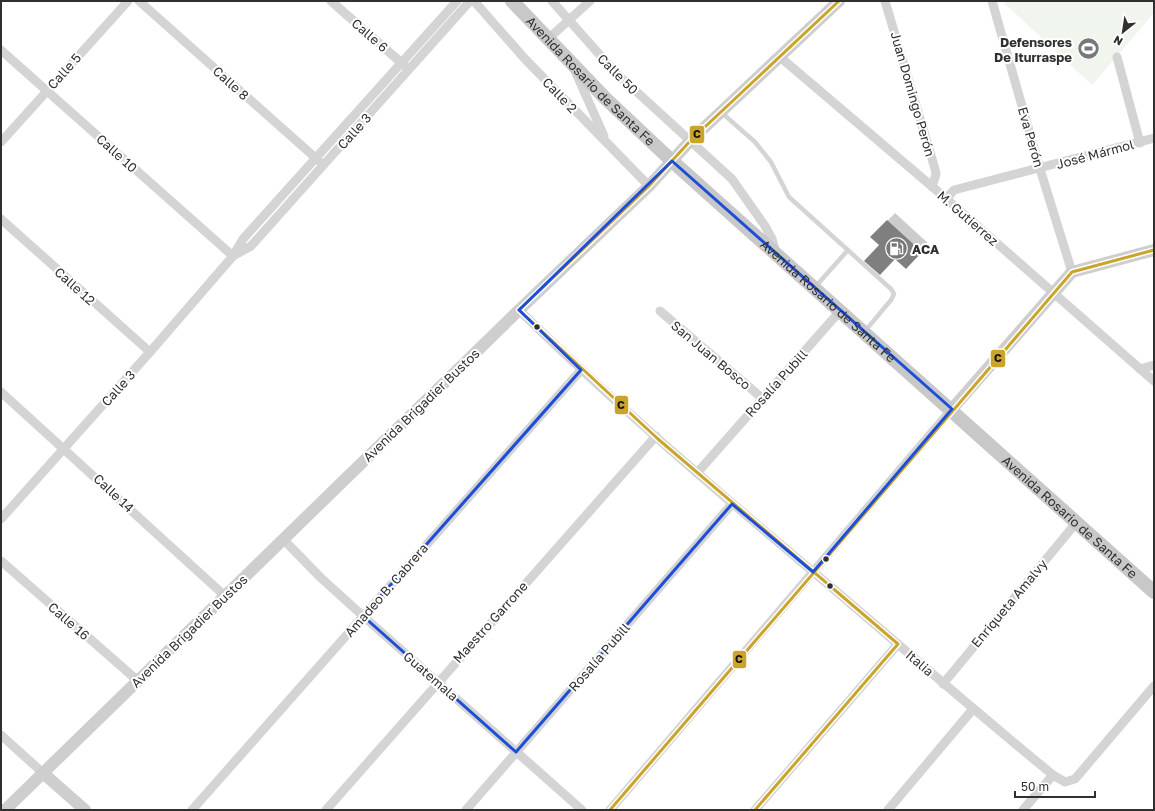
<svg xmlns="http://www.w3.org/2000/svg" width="1155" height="811" viewBox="0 0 1155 811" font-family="'Golos Text',sans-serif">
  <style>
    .green { fill: #f0f5ed }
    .shadow { fill: #0003 }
    .building { fill: #7f7f7f }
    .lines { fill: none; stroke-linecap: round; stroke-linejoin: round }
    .lane { stroke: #d4d4d4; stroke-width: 4.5 }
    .street { stroke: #d4d4d4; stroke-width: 9 }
    .secondary { stroke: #cecece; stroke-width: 12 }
    .primary { stroke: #c8c8c8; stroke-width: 14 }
    .bus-1-casing { stroke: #fff; stroke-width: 6 }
    .bus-1 { stroke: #cba52b; stroke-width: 3 }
    .marked { fill: none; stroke: #1d4ed8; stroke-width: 3; stroke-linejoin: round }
    .bus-dot { fill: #303030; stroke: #fff; stroke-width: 1.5 }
    .labels { text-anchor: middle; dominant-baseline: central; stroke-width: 4; stroke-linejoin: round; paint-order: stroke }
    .street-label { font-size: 13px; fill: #303030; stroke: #fff }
    .poi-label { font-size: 13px; font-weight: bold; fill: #303030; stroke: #fff; text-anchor: end }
    .line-badge { stroke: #fff; stroke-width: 1.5 }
    .pale-badge-label { font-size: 11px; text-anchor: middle; font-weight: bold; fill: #111 }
  </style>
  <rect width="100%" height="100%" fill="#fff"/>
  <path class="green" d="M 1002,1 L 1154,1 L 1154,13 L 1092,85 Z"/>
  <path class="shadow" d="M 895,213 L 929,244 L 914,260 L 880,245 L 872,237 Z"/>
  <path class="building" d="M 887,220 L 922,252 L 906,269 L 895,259 L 880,275 L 864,261 L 879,245 L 870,237 Z"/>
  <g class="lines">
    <g class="lane">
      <path d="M 722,113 L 755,142 L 771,162 L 789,197 L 891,289 L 894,294 L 891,300 L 865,331"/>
      <path d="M 816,286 L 848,250"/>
    </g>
    <g class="street">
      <path d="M 139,1 L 319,161"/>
      <path d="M 331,1 L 405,66"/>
      <path d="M 457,1 L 243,239 L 233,256 L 251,246 L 470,1"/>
      <path d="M 474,1 L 525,59 L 649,186"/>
      <path d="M 552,1 L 615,72 L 732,179 L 765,226 L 772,239 L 776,253"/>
      <path d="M 885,1 L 935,169 L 936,174 L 932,187"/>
      <path d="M 992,1 L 1040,169 L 1072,272"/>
      <path d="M 547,40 L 590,1"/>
      <path d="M 1,50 L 233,256 L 150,352 L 1,519"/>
      <path d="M 780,57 L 935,189 L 1154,381"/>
      <path d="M 1117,57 L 1140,143"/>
      <path d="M 575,71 L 604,136"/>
      <path d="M 1,142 L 128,1"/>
      <path d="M 946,199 L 954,190 L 1154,138"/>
      <path d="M 1,219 L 150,352"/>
      <path d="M 519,310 C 618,407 724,497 830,586 C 904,649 977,713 1053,775"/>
      <path d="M 660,311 L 762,398"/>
      <path d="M 1140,369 L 1154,365"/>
      <path d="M 1,392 L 225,596"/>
      <path d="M 697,473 L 840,311"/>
      <path d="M 283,539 L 320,577 L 363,616 L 582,810"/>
      <path d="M 1,561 L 138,681"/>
      <path d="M 943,684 L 1076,523"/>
      <path d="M 1,735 L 43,773"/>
      <path d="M 192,810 L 581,370"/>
      <path d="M 326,810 L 656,436"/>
      <path d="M 466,810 L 732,504"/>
      <path d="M 610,810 L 952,409"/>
      <path d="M 755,810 L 898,644"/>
      <path d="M 888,810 L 973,709"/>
      <path d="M 1023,810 L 1053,775 L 1065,782 L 1075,779 L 1154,686"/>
    </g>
    <g class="secondary">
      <path d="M 952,409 L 1072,272 L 1154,250"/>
      <path d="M 43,773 L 85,810"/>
      <path d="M 5,810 L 519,310 L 649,186 L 691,140 L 839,1"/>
    </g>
    <path class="primary" id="s1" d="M 512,1 L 606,99 L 672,161 L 1154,592"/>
    <defs>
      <g id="bus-1">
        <path d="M 610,810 L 1072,272 L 1154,250"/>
        <path d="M 755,810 L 898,644 L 658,439 L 519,310 L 649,186 L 691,140 L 839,1"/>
      </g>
    </defs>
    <use href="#bus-1" class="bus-1-casing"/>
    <use href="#bus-1" class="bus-1"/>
  </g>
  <path class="marked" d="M 672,161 L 952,409 L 813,572 L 732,504 L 516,752 L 363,616 L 581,370 L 519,310 Z"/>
  <defs>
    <symbol id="stadium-disc" viewBox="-11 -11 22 22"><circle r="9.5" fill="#787878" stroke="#fff"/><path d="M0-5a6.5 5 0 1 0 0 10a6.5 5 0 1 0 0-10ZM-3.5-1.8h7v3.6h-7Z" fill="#fff"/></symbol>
    <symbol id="fuel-disc" viewBox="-11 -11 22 22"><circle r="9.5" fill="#787878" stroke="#fff"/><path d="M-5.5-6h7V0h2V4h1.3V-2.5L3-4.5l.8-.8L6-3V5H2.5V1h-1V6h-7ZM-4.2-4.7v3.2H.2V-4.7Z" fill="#fff"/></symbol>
  </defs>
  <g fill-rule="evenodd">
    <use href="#stadium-disc" x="1076" y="36" width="25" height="25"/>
    <use href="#fuel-disc" x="884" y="236" width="25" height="25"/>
  </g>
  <g class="bus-dot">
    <circle cx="537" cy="327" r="3.5"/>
    <circle cx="826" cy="559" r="3.5"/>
    <circle cx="830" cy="586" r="3.5"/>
  </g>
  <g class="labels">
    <g class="street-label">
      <text transform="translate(370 35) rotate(41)">Calle 6</text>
      <text transform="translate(64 71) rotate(-48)">Calle 5</text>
      <text transform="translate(618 74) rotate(45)">Calle 50</text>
      <text stroke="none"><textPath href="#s1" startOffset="112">Avenida Rosario de Santa Fe</textPath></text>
      <text transform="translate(231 83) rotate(42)">Calle 8</text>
      <text transform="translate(913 94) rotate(74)">Juan Domingo Perón</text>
      <text transform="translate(560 95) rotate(46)">Calle 2</text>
      <text transform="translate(354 131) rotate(-48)">Calle 3</text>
      <text transform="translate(1031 137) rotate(74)">Eva Perón</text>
      <text transform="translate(117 153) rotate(42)">Calle 10</text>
      <text transform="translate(1095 154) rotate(-15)">José Mármol</text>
      <text transform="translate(968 218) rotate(41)">M. Gutierrez</text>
      <text transform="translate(75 286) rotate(42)">Calle 12</text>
      <text stroke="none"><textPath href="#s1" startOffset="436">Avenida Rosario de Santa Fe</textPath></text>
      <text transform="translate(711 355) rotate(40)">San Juan Bosco</text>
      <text transform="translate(776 383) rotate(-48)">Rosalía Pubill</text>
      <text transform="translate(118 388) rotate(-48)">Calle 3</text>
      <text transform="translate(421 405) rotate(-44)">Avenida Brigadier Bustos</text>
      <text transform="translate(114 493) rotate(43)">Calle 14</text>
      <text stroke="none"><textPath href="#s1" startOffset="760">Avenida Rosario de Santa Fe</textPath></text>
      <text transform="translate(386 590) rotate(-49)">Amadeo B. Cabrera</text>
      <text transform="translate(1009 603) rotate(-50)">Enriqueta Amalvy</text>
      <text transform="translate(69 621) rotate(41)">Calle 16</text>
      <text transform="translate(490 622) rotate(-48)">Maestro Garrone</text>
      <text transform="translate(189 631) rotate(-44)">Avenida Brigadier Bustos</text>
      <text transform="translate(599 657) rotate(-49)">Rosalía Pubill</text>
      <text transform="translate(920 663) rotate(41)">Italia</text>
      <text transform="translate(431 676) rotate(41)">Guatemala</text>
    </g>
    <g class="poi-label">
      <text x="1072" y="42">Defensores<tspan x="1072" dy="15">De Iturraspe</tspan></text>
      <text x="912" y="249" text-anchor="start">ACA</text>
    </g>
  </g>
  <g class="line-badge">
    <rect x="689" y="125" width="16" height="19" rx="4" fill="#cba52b"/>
    <rect x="990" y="349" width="16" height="19" rx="4" fill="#cba52b"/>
    <rect x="614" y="395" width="15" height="20" rx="4" fill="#cba52b"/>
    <rect x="732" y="650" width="15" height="19" rx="4" fill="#cba52b"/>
  </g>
  <g class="pale-badge-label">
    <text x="697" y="138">C</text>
    <text x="998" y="362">C</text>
    <text x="621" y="409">C</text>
    <text x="739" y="663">C</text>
  </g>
  <rect width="1155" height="811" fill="none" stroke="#303030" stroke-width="4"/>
  <g transform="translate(1123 32) rotate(210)" stroke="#ffffff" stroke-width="3" paint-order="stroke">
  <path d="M0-3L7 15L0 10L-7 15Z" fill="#303030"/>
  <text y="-6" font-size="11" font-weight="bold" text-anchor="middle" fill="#303030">N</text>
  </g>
  <path d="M1015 791v6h80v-6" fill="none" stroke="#303030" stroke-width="2"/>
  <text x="1021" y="791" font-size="12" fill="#303030" stroke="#ffffff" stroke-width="3" paint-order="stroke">50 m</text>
</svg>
